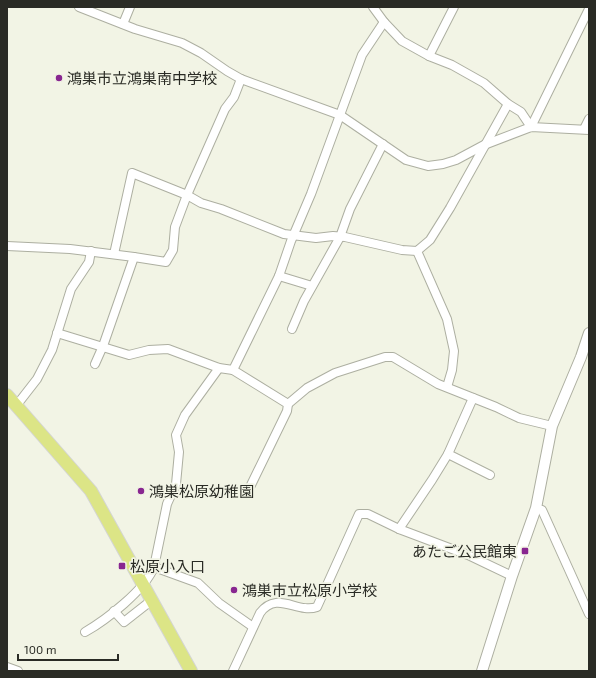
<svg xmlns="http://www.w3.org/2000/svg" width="596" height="678" viewBox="0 0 596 678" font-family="'Exo 2','Noto Sans JP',sans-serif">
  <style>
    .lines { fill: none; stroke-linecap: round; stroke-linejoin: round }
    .minor-casing { stroke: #adafa1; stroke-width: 10 }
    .tertiary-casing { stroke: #adafa1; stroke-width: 12 }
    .primary-casing { stroke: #d4d5d3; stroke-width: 14 }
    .minor { stroke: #fff; stroke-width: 8 }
    .tertiary { stroke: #fff; stroke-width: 10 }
    .primary { stroke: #dce586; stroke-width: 12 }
    .poi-dot { fill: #882690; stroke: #f2f4e5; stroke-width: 1.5 }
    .labels { text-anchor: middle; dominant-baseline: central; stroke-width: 3.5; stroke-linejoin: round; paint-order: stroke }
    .poi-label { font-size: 15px; fill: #2a2b25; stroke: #f2f4e5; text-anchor: start }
  </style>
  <rect width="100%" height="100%" fill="#f2f4e5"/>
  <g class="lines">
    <defs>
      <g id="minor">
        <path d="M 79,7 L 135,29 L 182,43 L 201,53 L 227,71 L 241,79 L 340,115 L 406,160 L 428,166 L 443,164 L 456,160 L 484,145 L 531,127 L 589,130"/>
        <path d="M 373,7 L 384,22 L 402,41 L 429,56 L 452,65 L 484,83 L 508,104 L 521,112 L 531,127"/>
        <path d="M 123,24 L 130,7"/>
        <path d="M 429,56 L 454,7"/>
        <path d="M 531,127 L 589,9"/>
        <path d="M 584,129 L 589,119"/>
        <path d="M 7,246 L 70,249 L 134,257 L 166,262 L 173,250 L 175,227 L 187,195 L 225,109 L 234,97 L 241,79"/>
        <path d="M 417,251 L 447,319 L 454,351 L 452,370 L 447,387"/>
        <path d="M 114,254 L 132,173 L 187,195 L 201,203 L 221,209 L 284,234 L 316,238 L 333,236 L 345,237 L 402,250 L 417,251 L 430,240 L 450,208 L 508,104"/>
        <path d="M 279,276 L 312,286"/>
        <path d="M 292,329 L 304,301 L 340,237 L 350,209 L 383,144"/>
        <path d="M 57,333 L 129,355 L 149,350 L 168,349 L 219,368 L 233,370 L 279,276 L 291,241 L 311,194 L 362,55 L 384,22"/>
        <path d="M 95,364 L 103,346 L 134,257"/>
        <path d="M 233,370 L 288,404 L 287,411 L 251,485"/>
        <path d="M 288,404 L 307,388 L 335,373 L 385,357 L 393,357 L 438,384 L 496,407 L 519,418 L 552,426"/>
        <path d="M 16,406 L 37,379 L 52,350 L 71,289 L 89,262 L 91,251"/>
        <path d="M 448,454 L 490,475"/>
        <path d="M 536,508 L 542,510 L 589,614"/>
        <path d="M 399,529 L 432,480 L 448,454 L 473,398"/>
        <path d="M 154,567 L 198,583 L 219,603 L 253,627"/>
        <path d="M 114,611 L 124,622 L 152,600"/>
        <path d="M 85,632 C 106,620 145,590 154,567 L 167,504 L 176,484 L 179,452 L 176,435 L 185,415 L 219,368"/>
        <path d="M 7,667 L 18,671"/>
        <path d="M 233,671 L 260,613 C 277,590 297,614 317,607 L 359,514 L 368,514 L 399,529 L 468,555 L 512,576"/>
      </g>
      <path id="tertiary" d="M 482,671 L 512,576 L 536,508 L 552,426 L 581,357 L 589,333"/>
      <path id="primary" d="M 7,395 L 91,491 L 191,671"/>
    </defs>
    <use href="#minor" class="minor-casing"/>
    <use href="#tertiary" class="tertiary-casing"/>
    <use href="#primary" class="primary-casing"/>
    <use href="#minor" class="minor"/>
    <use href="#tertiary" class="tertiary"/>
    <use href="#primary" class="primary"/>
  </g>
  <g class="poi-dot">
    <circle cx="59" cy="78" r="4"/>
    <circle cx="141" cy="491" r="4"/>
    <rect x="521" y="547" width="8" height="8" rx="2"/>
    <rect x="118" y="562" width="8" height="8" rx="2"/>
    <circle cx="234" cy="590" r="4"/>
  </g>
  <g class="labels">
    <g class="poi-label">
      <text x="67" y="78">鴻巣市立鴻巣南中学校</text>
      <text x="149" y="491">鴻巣松原幼稚園</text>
      <text x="517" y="551" text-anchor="end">あたご公民館東</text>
      <text x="130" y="566">松原小入口</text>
      <text x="242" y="590">鴻巣市立松原小学校</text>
    </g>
  </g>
  <rect width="596" height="678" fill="none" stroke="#2a2b25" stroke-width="16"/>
  <path d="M18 654v6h100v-6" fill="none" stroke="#2a2b25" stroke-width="2"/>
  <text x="24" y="654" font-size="12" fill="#2a2b25" stroke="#f2f4e5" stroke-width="3" paint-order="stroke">100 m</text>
</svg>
